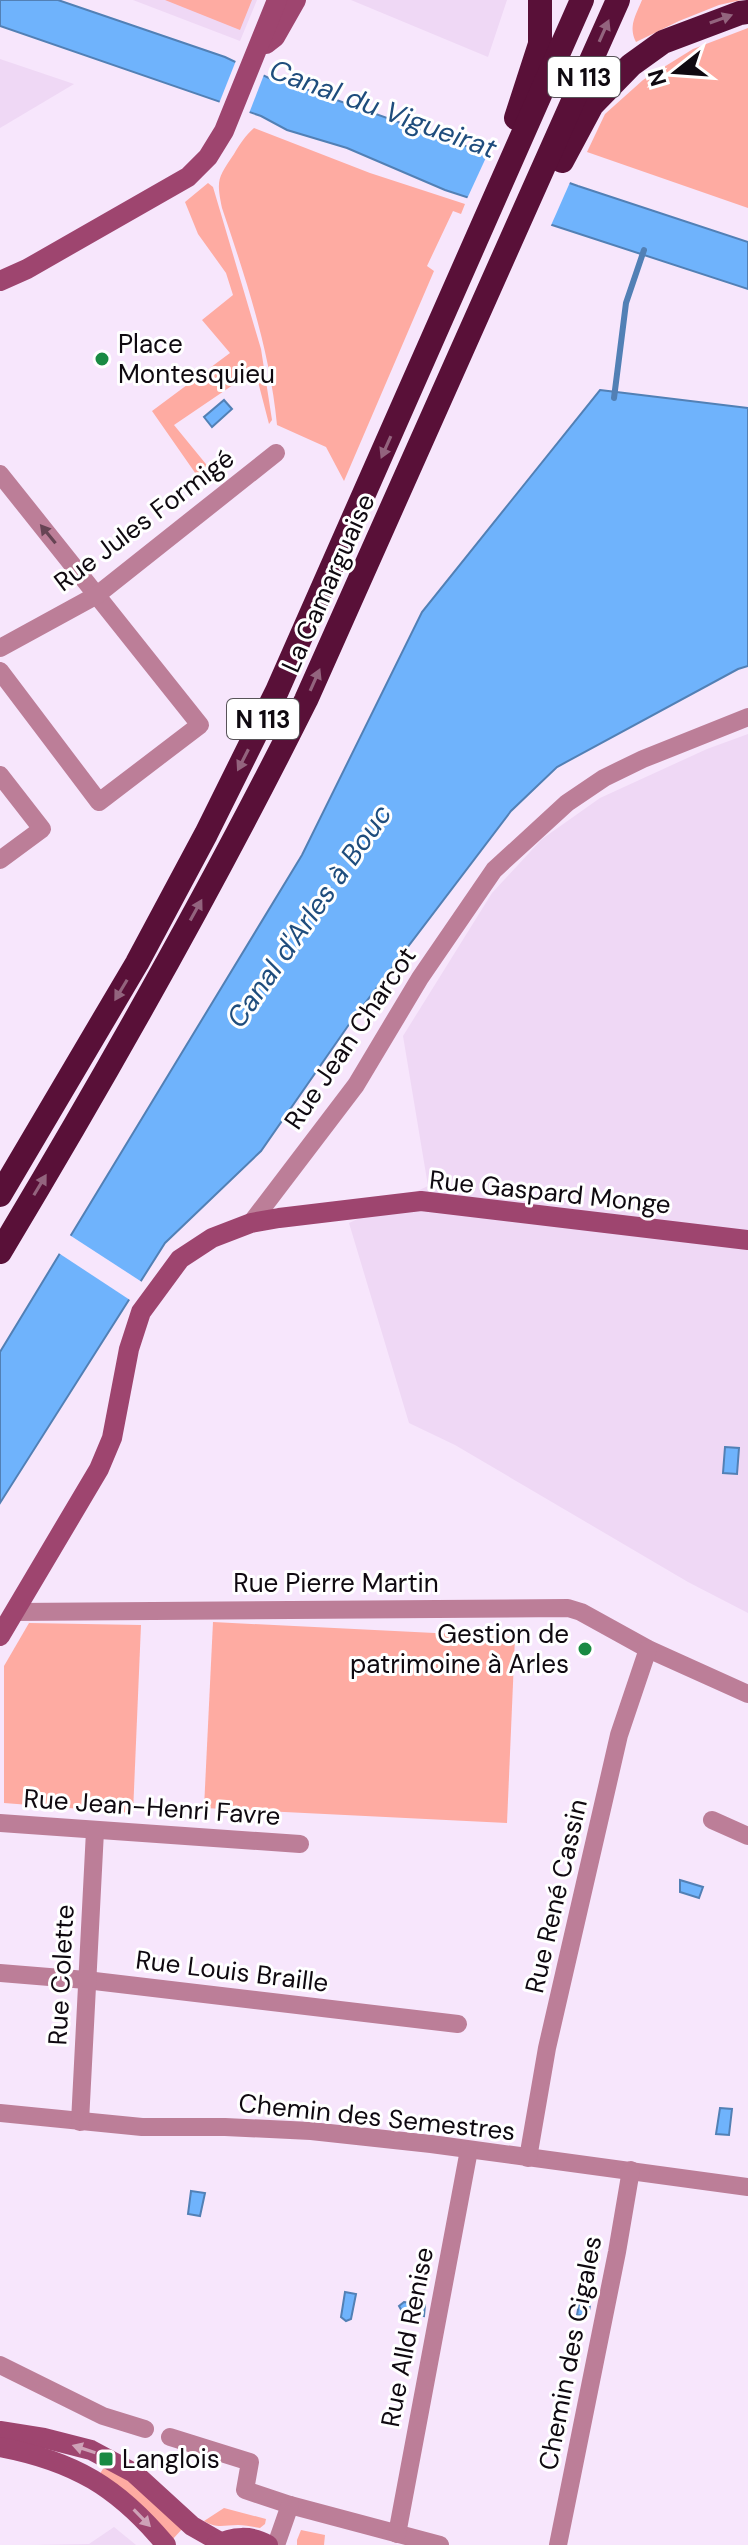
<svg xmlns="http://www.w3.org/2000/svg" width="748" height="2545" viewBox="0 0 748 2545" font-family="'DM Sans',sans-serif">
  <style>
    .built { fill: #efd8f5 }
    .green { fill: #feaba2 }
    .water { fill: #6fb3fc; stroke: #5280b5; stroke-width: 2 }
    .pier { fill: #f7e6fc }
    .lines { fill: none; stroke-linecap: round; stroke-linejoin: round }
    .stream { stroke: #5280b5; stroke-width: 6 }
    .street { stroke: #bc7e98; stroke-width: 18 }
    .secondary { stroke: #9e456f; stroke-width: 20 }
    .highway { stroke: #591038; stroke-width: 24 }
    .oneway { fill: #93647e }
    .oneway2 { fill: #664454 }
    .oneway3 { fill: #cea2b7 }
    .poi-dot { fill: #198a43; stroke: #fff; stroke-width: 3 }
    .labels { text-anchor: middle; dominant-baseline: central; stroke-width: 6; stroke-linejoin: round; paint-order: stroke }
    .shield { fill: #fff; stroke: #575358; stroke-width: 2 }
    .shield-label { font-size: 24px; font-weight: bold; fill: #0f0910 }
    .poi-label { font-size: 26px; fill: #0f0910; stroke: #fff; text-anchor: start }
    .street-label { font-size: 26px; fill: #0f0910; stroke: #fff }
    .water-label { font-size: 28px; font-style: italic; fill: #1f4d7d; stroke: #fff }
  </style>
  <rect width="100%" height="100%" fill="#f7e6fc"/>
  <g class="built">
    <path d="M 133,0 L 257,0 L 240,41 Z"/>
    <path d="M 351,0 L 507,0 L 488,57 Z"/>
    <path d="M 0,59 L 74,84 L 0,128 Z"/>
    <path d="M 748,734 L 748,1613 L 688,1582 L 455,1445 L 409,1423 L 349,1223 L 428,1186 L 403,1036 L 492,893 L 542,839 L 600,798 L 707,749 Z"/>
    <path d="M 114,2527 L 136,2545 L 34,2545 L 89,2544 Z"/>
  </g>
  <g class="green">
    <path d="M 165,0 L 252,0 L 240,30 Z"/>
    <path d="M 642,0 L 741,0 L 719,5 L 679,21 L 636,42 C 628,26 636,15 642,0 Z"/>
    <path d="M 748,28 L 748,208 L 587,152 L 605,114 L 643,80 L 693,49 Z"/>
    <path d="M 254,128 L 370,173 L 465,204 L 461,214 L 453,211 L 427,266 L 434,271 L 344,481 L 326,447 L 277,425 C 270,351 246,279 222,208 C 216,179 218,178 234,154 C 240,144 245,136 254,128 Z"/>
    <path d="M 208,183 L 213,187 L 261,349 L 272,420 L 269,424 L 255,370 L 174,425 L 210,469 L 198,477 L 152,411 L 230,353 L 202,320 L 233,295 L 226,273 L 198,234 L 185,202 Z"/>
    <path d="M 213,1622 L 515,1637 L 507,1823 L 204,1808 Z"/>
    <path d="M 29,1623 L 141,1625 L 133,1813 L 4,1803 L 4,1666 Z"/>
    <path d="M 104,2467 L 136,2485 L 183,2528 L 172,2540 L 98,2477 Z"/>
    <path d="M 224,2508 L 266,2519 L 265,2524 L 260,2528 C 253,2527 245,2525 238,2525 C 224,2525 217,2529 204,2521 Z"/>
    <path d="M 301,2530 L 325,2535 L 324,2545 L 297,2545 L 297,2540 Z"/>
  </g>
  <g class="water">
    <path d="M 0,0 L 58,0 L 225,57 L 275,81 L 286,82 L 578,186 L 748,242 L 748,289 L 445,190 L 347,148 L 287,130 L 261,116 L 0,26 Z"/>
    <path d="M 600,390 L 748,408 L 748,666 L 738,669 L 557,767 L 511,811 L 350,1023 L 261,1151 L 165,1243 L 0,1503 L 0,1352 L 302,855 L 422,612 Z"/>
    <path d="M 224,400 L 232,409 L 212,427 L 204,417 Z"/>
    <path d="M 725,1447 L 739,1448 L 737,1474 L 723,1473 Z"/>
    <path d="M 680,1880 L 703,1887 L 699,1898 L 680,1892 Z"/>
    <path d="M 720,2108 L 732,2109 L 729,2135 L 716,2134 Z"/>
    <path d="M 191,2191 L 205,2193 L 200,2216 L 188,2214 Z"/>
    <path d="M 345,2292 L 356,2294 L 351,2319 L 346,2321 L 341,2317 Z"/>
    <path d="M 581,2293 L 592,2295 L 588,2316 L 577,2315 Z"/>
    <path d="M 404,2302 L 425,2305 L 424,2316 L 403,2313 L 399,2306 Z"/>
  </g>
  <g class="pier">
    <path d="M 237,58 L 265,72 L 248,116 L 218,106 Z"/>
    <path d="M 489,151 L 571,180 L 549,230 L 466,201 Z"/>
    <path d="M 68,1234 L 145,1284 L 133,1302 L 57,1252 Z"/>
  </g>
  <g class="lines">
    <path class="stream" d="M 614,398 L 626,303 L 644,250"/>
    <g class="street">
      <path d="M 0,474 L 200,725 L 99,802 L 0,671"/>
      <path d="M 0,648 L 97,595 L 276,453"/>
      <path d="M 0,775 L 42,829 L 0,860"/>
      <path d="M 251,1223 L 356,1085 L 420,978 L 494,870 L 567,803 L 604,778 L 643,759 L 748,717"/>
      <path d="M 15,1612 L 568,1608 L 581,1612 L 648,1649 L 748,1694"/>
      <path d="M 712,1820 L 748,1836"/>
      <path d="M 0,1823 L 300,1844"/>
      <path d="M 0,1973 L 86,1980 L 458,2024"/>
      <path d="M 0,2113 L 142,2127 L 225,2127 L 311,2131 L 431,2144 L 748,2187"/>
      <path d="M 80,2122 L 95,1831"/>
      <path d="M 528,2158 L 547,2048 L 619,1735 L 648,1649"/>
      <path d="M 0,2365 L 103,2416 L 145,2429"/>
      <path d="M 170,2437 L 250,2462 L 245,2490 L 290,2505 L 440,2545"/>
      <path d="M 397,2534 L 469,2150"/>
      <path d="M 276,2545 L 290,2505"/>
      <path d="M 558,2545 L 617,2252 L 631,2170"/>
    </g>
    <g class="secondary">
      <path d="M 266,44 L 275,37 L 296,0"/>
      <path d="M 0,281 L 27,269 L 188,177 L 208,157 L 224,131 L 277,0"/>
      <path d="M 0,1636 L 99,1469 L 112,1438 L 129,1349 L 141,1312 L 180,1259 L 212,1238 L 251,1223 L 279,1218 L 421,1201 L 748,1240"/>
      <path d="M 0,2431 L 44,2438 L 91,2450 L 134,2473 L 192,2526 L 220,2542"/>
      <path d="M 0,2447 C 74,2461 118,2487 166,2545"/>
      <path d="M 216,2545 C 232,2536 252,2535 268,2545"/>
    </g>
    <g class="highway">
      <path d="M 516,118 L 540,44 L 540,0"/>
      <path d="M 562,161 L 592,105 L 631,65 L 663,42 L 740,13 L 748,12"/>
      <path d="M 0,1195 L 137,963 L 206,834 L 277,691 L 582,0"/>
      <path d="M 0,1252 C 108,1072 212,888 306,700 L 618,0"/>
    </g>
  </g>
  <defs><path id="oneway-solid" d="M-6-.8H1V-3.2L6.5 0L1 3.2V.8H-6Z" transform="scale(2)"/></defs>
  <g class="oneway">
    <use href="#oneway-solid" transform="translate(721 19) rotate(-20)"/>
    <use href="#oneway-solid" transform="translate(604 31) rotate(-66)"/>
    <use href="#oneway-solid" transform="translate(386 447) rotate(114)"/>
    <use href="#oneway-solid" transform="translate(315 680) rotate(-66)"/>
    <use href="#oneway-solid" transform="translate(243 760) rotate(117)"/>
    <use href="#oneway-solid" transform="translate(196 910) rotate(-61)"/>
    <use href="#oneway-solid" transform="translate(121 990) rotate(121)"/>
    <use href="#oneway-solid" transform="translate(40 1185) rotate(-59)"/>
  </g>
  <use class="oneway2" href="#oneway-solid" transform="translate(48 534) rotate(-129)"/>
  <g class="oneway3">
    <use href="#oneway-solid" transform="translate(84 2449) rotate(-162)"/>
    <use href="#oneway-solid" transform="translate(142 2518) rotate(46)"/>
  </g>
  <g class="poi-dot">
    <circle cx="102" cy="359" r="8"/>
    <circle cx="585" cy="1649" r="8"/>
    <rect x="98" y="2451" width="16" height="16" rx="4"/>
  </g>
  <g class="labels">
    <g class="shield">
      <rect x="548" y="57" width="72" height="40" rx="6"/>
      <rect x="227" y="699" width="72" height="40" rx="6"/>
    </g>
    <g class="shield-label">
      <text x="584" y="77">N 113</text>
      <text x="263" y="719">N 113</text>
    </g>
    <g class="poi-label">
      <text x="118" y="344">Place<tspan x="118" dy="30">Montesquieu</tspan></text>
      <text x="569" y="1634" text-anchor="end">Gestion de<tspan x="569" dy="30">patrimoine à Arles</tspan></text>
      <text x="122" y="2459">Langlois</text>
    </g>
    <g class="street-label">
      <text transform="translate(144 520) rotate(-37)">Rue Jules Formigé</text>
      <text transform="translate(328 583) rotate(-66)">La Camarguaise</text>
      <text transform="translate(350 1038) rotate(-56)">Rue Jean Charcot</text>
      <text transform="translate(550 1192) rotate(6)">Rue Gaspard Monge</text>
      <text x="336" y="1583">Rue Pierre Martin</text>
      <text transform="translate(152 1807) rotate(4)">Rue Jean-Henri Favre</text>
      <text transform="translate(556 1896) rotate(-77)">Rue René Cassin</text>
      <text transform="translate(232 1971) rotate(7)">Rue Louis Braille</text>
      <text transform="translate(61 1975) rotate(-87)">Rue Colette</text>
      <text transform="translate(377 2117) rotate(6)">Chemin des Semestres</text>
      <text transform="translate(407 2337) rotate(-79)">Rue Alld Renise</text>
      <text transform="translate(570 2353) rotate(-79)">Chemin des Cigales</text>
    </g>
    <g class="water-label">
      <text transform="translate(383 109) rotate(20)">Canal du Vigueirat</text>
      <text transform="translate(309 916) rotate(-55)">Canal d'Arles à Bouc</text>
    </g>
  </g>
  <g transform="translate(676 72) rotate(253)" stroke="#ffffff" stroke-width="6" paint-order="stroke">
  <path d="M0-6L14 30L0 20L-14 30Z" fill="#0f0910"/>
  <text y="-12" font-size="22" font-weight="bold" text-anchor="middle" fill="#0f0910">N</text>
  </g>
</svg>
